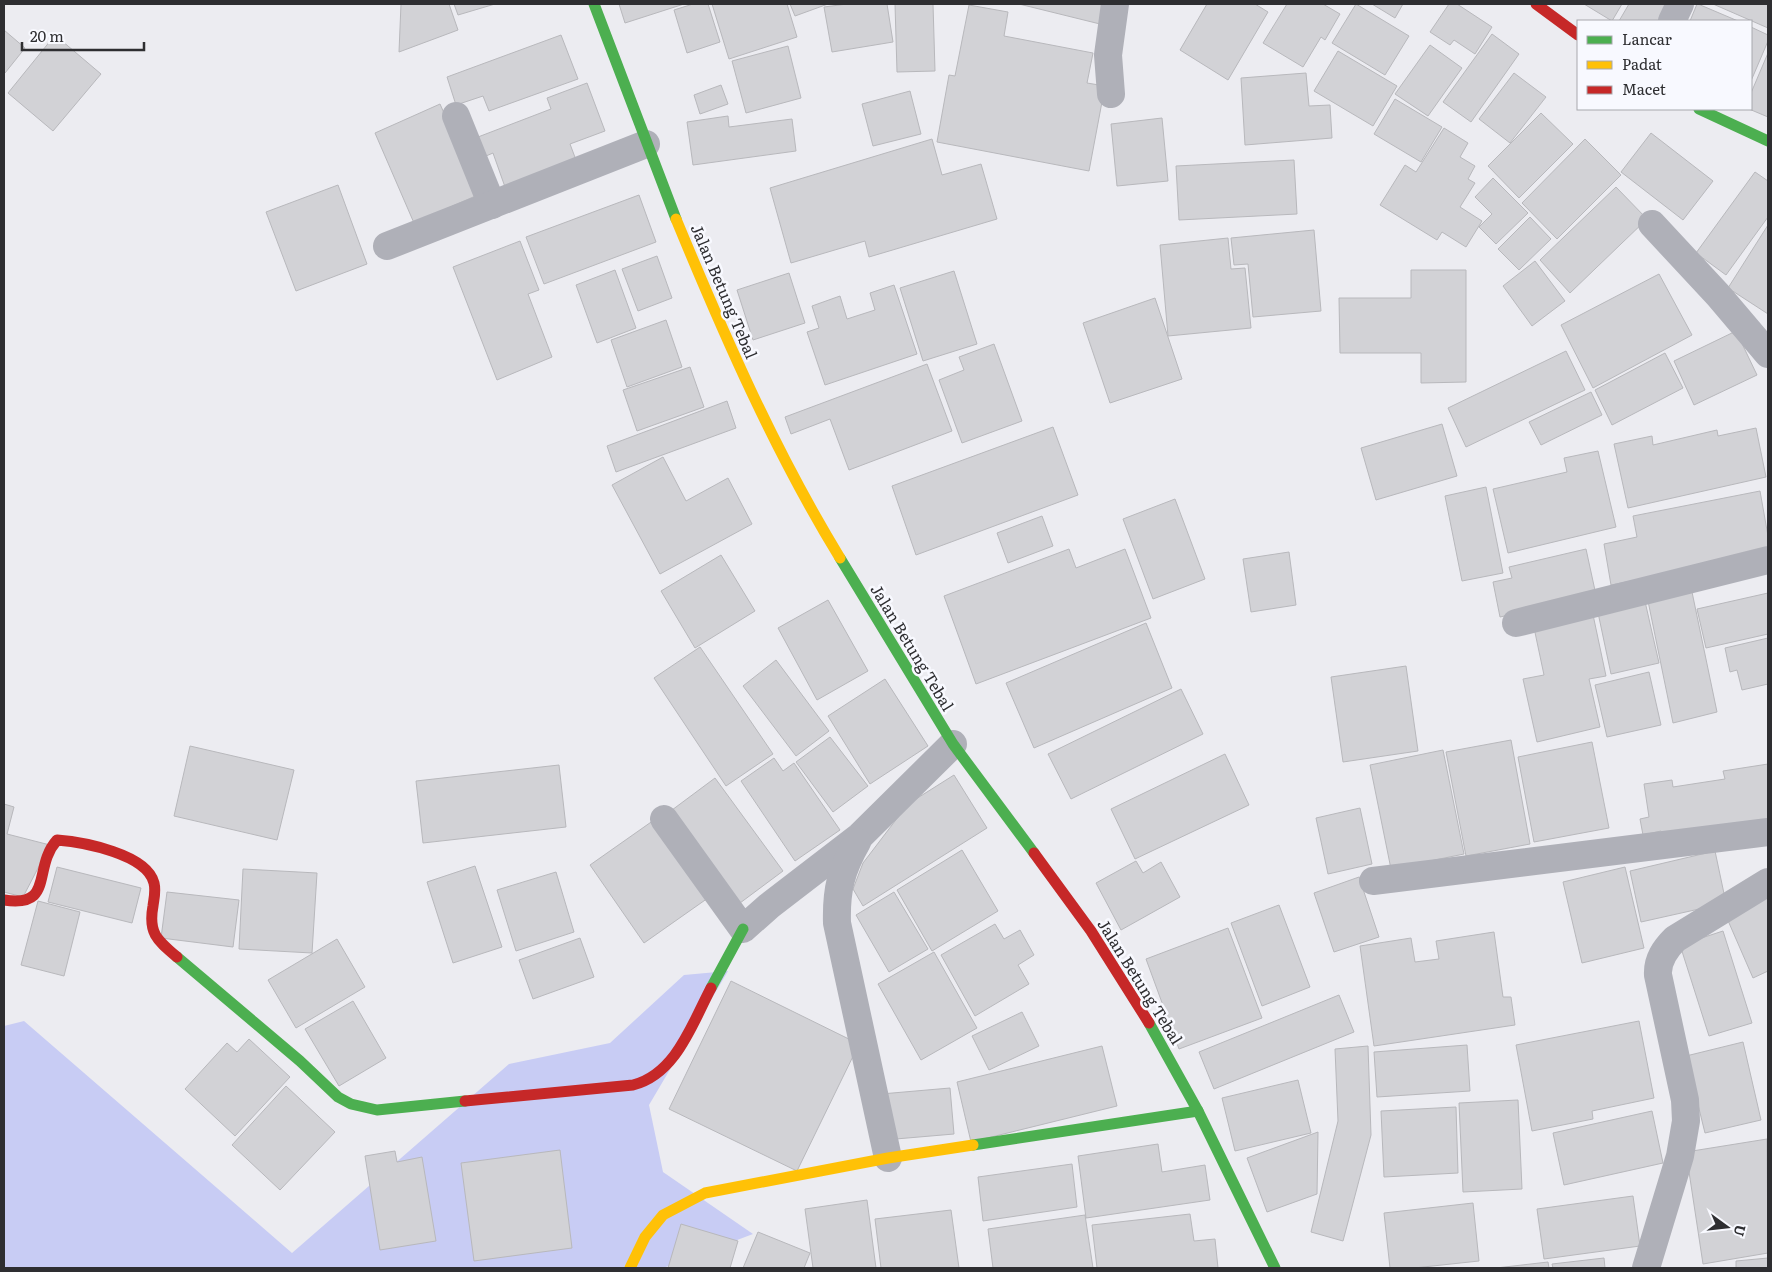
<svg xmlns="http://www.w3.org/2000/svg" width="1772" height="1272" viewBox="0 0 1772 1272" font-family="Literata,serif">
  <style>
    .forest { fill: #c8ccf4 }
    .building { fill: #d2d2d6; stroke: #b8b8bc }
    .lines { fill: none; stroke-linecap: round; stroke-linejoin: round }
    .street { stroke: #afb0b8; stroke-width: 28 }
    .fast { stroke: #4caf50; stroke-width: 11 }
    .slow { stroke: #ffc107; stroke-width: 11 }
    .jam { stroke: #c62828; stroke-width: 11 }
    .labels { text-anchor: middle; dominant-baseline: central; stroke-width: 5; stroke-linejoin: round; paint-order: stroke }
    .street-label { font-size: 16px; fill: #2e2e31; stroke: #f8f9ff }
  </style>
  <rect width="100%" height="100%" fill="#ececf1"/>
  <path class="forest" d="M 728,971 L 649,1105 L 663,1172 L 753,1234 L 663,1268 L 4,1268 L 4,1026 L 24,1021 L 292,1253 L 509,1064 L 610,1043 L 684,975 Z"/>
  <g class="building">
    <path d="M 401,4 L 449,4 L 458,30 L 399,52 Z"/>
    <path d="M 454,4 L 495,4 L 458,15 Z"/>
    <path d="M 619,4 L 684,4 L 625,23 Z"/>
    <path d="M 693,4 L 708,4 L 720,42 L 687,53 L 674,10 Z"/>
    <path d="M 712,4 L 787,4 L 797,37 L 729,59 Z"/>
    <path d="M 790,4 L 828,4 L 795,16 Z"/>
    <path d="M 847,4 L 887,4 L 893,42 L 832,52 L 824,7 Z"/>
    <path d="M 895,4 L 933,4 L 935,71 L 897,72 Z"/>
    <path d="M 1019,4 L 1105,4 L 1100,24 Z"/>
    <path d="M 1207,4 L 1255,4 L 1268,12 L 1228,80 L 1180,50 Z"/>
    <path d="M 1287,4 L 1323,4 L 1340,14 L 1325,40 L 1321,37 L 1303,67 L 1263,43 Z"/>
    <path d="M 1356,4 L 1409,36 L 1385,75 L 1332,43 Z"/>
    <path d="M 1372,4 L 1403,4 L 1395,18 Z"/>
    <path d="M 1449,4 L 1457,4 L 1492,27 L 1475,54 L 1454,40 L 1450,45 L 1430,32 Z"/>
    <path d="M 1584,4 L 1622,4 L 1612,21 Z"/>
    <path d="M 1629,4 L 1668,4 L 1658,21 L 1619,21 Z"/>
    <path d="M 1697,4 L 1698,4 L 1738,21 L 1690,21 Z"/>
    <path d="M 1713,4 L 1768,4 L 1768,28 Z"/>
    <path d="M 969,5 L 1008,12 L 1004,36 L 1093,53 L 1087,83 L 1105,86 L 1089,171 L 937,142 L 949,75 L 955,76 Z"/>
    <path d="M 1751,27 L 1768,35 L 1768,41 L 1751,81 Z"/>
    <path d="M 4,30 L 25,48 L 5,73 L 4,72 Z"/>
    <path d="M 1492,34 L 1519,54 L 1471,122 L 1443,102 Z"/>
    <path d="M 55,35 L 101,74 L 53,131 L 8,93 Z"/>
    <path d="M 561,35 L 578,79 L 489,111 L 483,96 L 456,105 L 447,77 Z"/>
    <path d="M 1430,45 L 1462,68 L 1428,116 L 1395,94 Z"/>
    <path d="M 788,46 L 801,98 L 746,113 L 732,61 Z"/>
    <path d="M 1338,51 L 1397,86 L 1373,126 L 1314,91 Z"/>
    <path d="M 1768,53 L 1768,117 L 1749,109 L 1751,109 L 1751,93 Z"/>
    <path d="M 1306,73 L 1309,106 L 1330,105 L 1332,138 L 1245,145 L 1241,78 Z"/>
    <path d="M 1514,73 L 1546,97 L 1510,143 L 1479,119 Z"/>
    <path d="M 587,83 L 605,131 L 570,144 L 576,160 L 505,187 L 493,153 L 486,156 L 478,137 L 551,109 L 547,98 Z"/>
    <path d="M 721,85 L 728,104 L 700,114 L 694,95 Z"/>
    <path d="M 910,91 L 921,134 L 873,146 L 862,104 Z"/>
    <path d="M 1395,99 L 1442,127 L 1421,162 L 1374,134 Z"/>
    <path d="M 440,104 L 480,194 L 414,223 L 375,133 Z"/>
    <path d="M 1541,113 L 1573,144 L 1519,198 L 1488,166 Z"/>
    <path d="M 728,116 L 729,127 L 792,119 L 796,151 L 693,165 L 687,122 Z"/>
    <path d="M 1162,118 L 1168,181 L 1117,186 L 1111,124 Z"/>
    <path d="M 1444,128 L 1468,143 L 1460,157 L 1475,166 L 1468,179 L 1475,183 L 1460,207 L 1482,221 L 1466,247 L 1442,232 L 1437,240 L 1380,205 L 1405,165 L 1416,172 Z"/>
    <path d="M 1651,133 L 1713,181 L 1683,220 L 1621,172 Z"/>
    <path d="M 932,139 L 942,175 L 981,164 L 997,219 L 869,257 L 865,241 L 791,263 L 770,188 Z"/>
    <path d="M 1585,139 L 1621,175 L 1557,239 L 1522,203 Z"/>
    <path d="M 1294,160 L 1297,214 L 1179,220 L 1176,166 Z"/>
    <path d="M 1755,172 L 1768,181 L 1768,217 L 1726,275 L 1696,253 Z"/>
    <path d="M 1493,178 L 1528,213 L 1496,244 L 1479,227 L 1492,214 L 1475,197 Z"/>
    <path d="M 338,185 L 367,264 L 296,291 L 266,212 Z"/>
    <path d="M 1616,187 L 1647,219 L 1570,293 L 1540,260 Z"/>
    <path d="M 639,195 L 656,242 L 544,284 L 526,237 Z"/>
    <path d="M 1530,217 L 1551,239 L 1519,270 L 1498,249 Z"/>
    <path d="M 1768,225 L 1768,314 L 1728,288 Z"/>
    <path d="M 1314,230 L 1321,311 L 1253,317 L 1248,264 L 1234,265 L 1231,238 Z"/>
    <path d="M 1228,238 L 1231,269 L 1245,268 L 1251,328 L 1168,336 L 1160,245 Z"/>
    <path d="M 520,241 L 539,290 L 528,294 L 552,357 L 497,380 L 453,267 Z"/>
    <path d="M 657,256 L 672,298 L 638,311 L 622,269 Z"/>
    <path d="M 1535,261 L 1565,301 L 1532,326 L 1503,286 Z"/>
    <path d="M 615,270 L 636,328 L 597,343 L 576,285 Z"/>
    <path d="M 1411,270 L 1466,270 L 1466,382 L 1421,383 L 1421,353 L 1340,353 L 1339,298 L 1411,298 Z"/>
    <path d="M 954,271 L 977,344 L 923,361 L 900,288 Z"/>
    <path d="M 789,273 L 805,323 L 753,340 L 737,290 Z"/>
    <path d="M 1659,274 L 1692,335 L 1593,388 L 1561,325 Z"/>
    <path d="M 894,285 L 917,354 L 825,385 L 807,332 L 819,328 L 812,306 L 840,296 L 847,319 L 875,310 L 870,293 Z"/>
    <path d="M 1155,298 L 1182,379 L 1110,403 L 1083,323 Z"/>
    <path d="M 666,320 L 682,367 L 627,387 L 611,340 Z"/>
    <path d="M 1736,331 L 1757,375 L 1694,405 L 1674,361 Z"/>
    <path d="M 994,344 L 1022,421 L 962,443 L 939,380 L 964,370 L 959,357 Z"/>
    <path d="M 1566,351 L 1585,390 L 1466,447 L 1448,408 Z"/>
    <path d="M 1665,353 L 1683,388 L 1612,425 L 1595,390 Z"/>
    <path d="M 927,364 L 952,431 L 849,470 L 830,419 L 791,434 L 785,417 Z"/>
    <path d="M 690,367 L 704,407 L 637,431 L 623,390 Z"/>
    <path d="M 1591,392 L 1602,415 L 1541,445 L 1529,422 Z"/>
    <path d="M 727,401 L 736,428 L 616,472 L 607,446 Z"/>
    <path d="M 1442,424 L 1457,476 L 1376,500 L 1361,448 Z"/>
    <path d="M 1053,427 L 1078,495 L 916,555 L 892,486 Z"/>
    <path d="M 1756,428 L 1766,477 L 1628,508 L 1614,444 L 1652,436 L 1653,445 L 1717,430 L 1718,436 Z"/>
    <path d="M 1598,451 L 1616,527 L 1508,553 L 1493,489 L 1567,472 L 1564,458 Z"/>
    <path d="M 663,457 L 686,501 L 728,478 L 752,524 L 660,574 L 612,485 Z"/>
    <path d="M 1486,487 L 1503,573 L 1462,581 L 1445,496 Z"/>
    <path d="M 1760,491 L 1768,536 L 1768,554 L 1611,585 L 1604,544 L 1637,537 L 1633,516 Z"/>
    <path d="M 1175,499 L 1205,579 L 1153,599 L 1123,519 Z"/>
    <path d="M 1042,516 L 1053,546 L 1008,563 L 997,533 Z"/>
    <path d="M 1069,549 L 1076,568 L 1125,549 L 1151,618 L 976,684 L 944,596 Z"/>
    <path d="M 1586,549 L 1596,595 L 1500,617 L 1493,582 L 1512,578 L 1509,567 Z"/>
    <path d="M 1289,552 L 1296,605 L 1251,612 L 1243,559 Z"/>
    <path d="M 721,555 L 755,611 L 695,648 L 661,591 Z"/>
    <path d="M 1692,592 L 1717,712 L 1673,723 L 1648,601 Z"/>
    <path d="M 1768,593 L 1768,634 L 1706,648 L 1697,609 Z"/>
    <path d="M 1644,597 L 1659,663 L 1611,674 L 1597,608 Z"/>
    <path d="M 828,600 L 868,671 L 817,700 L 778,628 Z"/>
    <path d="M 1592,610 L 1606,676 L 1589,679 L 1600,727 L 1537,742 L 1523,679 L 1544,675 L 1533,623 Z"/>
    <path d="M 1146,623 L 1172,688 L 1034,748 L 1006,683 Z"/>
    <path d="M 1768,638 L 1768,684 L 1742,690 L 1737,670 L 1730,672 L 1725,648 Z"/>
    <path d="M 700,647 L 773,754 L 726,786 L 654,678 Z"/>
    <path d="M 776,660 L 829,731 L 796,756 L 743,686 Z"/>
    <path d="M 1406,666 L 1418,751 L 1343,762 L 1331,677 Z"/>
    <path d="M 1649,672 L 1661,725 L 1607,737 L 1595,685 Z"/>
    <path d="M 885,679 L 928,746 L 870,784 L 828,716 Z"/>
    <path d="M 1181,689 L 1203,734 L 1071,799 L 1048,754 Z"/>
    <path d="M 830,737 L 868,786 L 833,812 L 796,762 Z"/>
    <path d="M 1511,740 L 1530,844 L 1466,856 L 1446,752 Z"/>
    <path d="M 1592,742 L 1609,828 L 1534,842 L 1518,757 Z"/>
    <path d="M 190,746 L 294,770 L 277,840 L 174,816 Z"/>
    <path d="M 1443,750 L 1464,854 L 1391,869 L 1370,765 Z"/>
    <path d="M 1225,754 L 1249,805 L 1135,859 L 1111,809 Z"/>
    <path d="M 774,758 L 783,771 L 794,763 L 840,830 L 795,861 L 741,781 Z"/>
    <path d="M 1768,764 L 1768,827 L 1663,843 L 1661,831 L 1643,835 L 1640,819 L 1649,817 L 1644,784 L 1672,780 L 1673,787 L 1725,779 L 1723,771 Z"/>
    <path d="M 559,765 L 566,827 L 423,843 L 416,781 Z"/>
    <path d="M 954,775 L 987,828 L 863,906 L 853,889 L 863,863 L 908,804 Z"/>
    <path d="M 715,778 L 783,871 L 736,906 L 668,813 Z"/>
    <path d="M 4,804 L 14,807 L 7,834 L 50,845 L 23,897 L 4,892 Z"/>
    <path d="M 1360,808 L 1372,864 L 1328,874 L 1316,818 Z"/>
    <path d="M 654,820 L 708,898 L 644,943 L 590,865 Z"/>
    <path d="M 962,850 L 998,911 L 932,951 L 897,890 Z"/>
    <path d="M 1715,851 L 1726,903 L 1641,922 L 1630,871 Z"/>
    <path d="M 1136,861 L 1143,873 L 1161,862 L 1180,897 L 1121,930 L 1096,883 Z"/>
    <path d="M 475,866 L 502,947 L 453,963 L 427,882 Z"/>
    <path d="M 57,867 L 141,888 L 132,923 L 48,902 Z"/>
    <path d="M 1625,867 L 1644,948 L 1582,963 L 1563,882 Z"/>
    <path d="M 243,869 L 317,873 L 312,953 L 239,949 Z"/>
    <path d="M 556,872 L 574,932 L 516,951 L 497,890 Z"/>
    <path d="M 1359,877 L 1379,937 L 1334,952 L 1314,893 Z"/>
    <path d="M 167,892 L 239,900 L 233,947 L 161,938 Z"/>
    <path d="M 894,892 L 928,949 L 889,972 L 856,915 Z"/>
    <path d="M 1768,897 L 1768,971 L 1753,978 L 1726,916 Z"/>
    <path d="M 38,901 L 80,912 L 64,976 L 21,965 Z"/>
    <path d="M 1279,905 L 1310,987 L 1262,1006 L 1231,923 Z"/>
    <path d="M 995,924 L 1004,939 L 1020,930 L 1034,955 L 1018,965 L 1029,984 L 975,1016 L 941,955 Z"/>
    <path d="M 1228,928 L 1262,1018 L 1179,1049 L 1146,959 Z"/>
    <path d="M 1723,931 L 1752,1023 L 1709,1036 L 1680,945 Z"/>
    <path d="M 1494,932 L 1503,997 L 1511,997 L 1515,1025 L 1374,1046 L 1360,946 L 1411,938 L 1415,962 L 1439,959 L 1436,941 Z"/>
    <path d="M 580,938 L 594,977 L 533,999 L 519,960 Z"/>
    <path d="M 337,939 L 365,987 L 296,1028 L 268,980 Z"/>
    <path d="M 934,952 L 977,1028 L 921,1060 L 878,984 Z"/>
    <path d="M 731,981 L 859,1044 L 797,1171 L 669,1109 Z"/>
    <path d="M 1339,995 L 1354,1032 L 1214,1089 L 1199,1052 Z"/>
    <path d="M 353,1001 L 386,1058 L 339,1086 L 305,1029 Z"/>
    <path d="M 1022,1012 L 1039,1046 L 989,1070 L 972,1036 Z"/>
    <path d="M 1639,1021 L 1654,1098 L 1592,1111 L 1593,1119 L 1532,1131 L 1516,1045 Z"/>
    <path d="M 249,1039 L 290,1077 L 235,1136 L 185,1089 L 227,1043 L 237,1052 Z"/>
    <path d="M 1743,1042 L 1761,1120 L 1705,1133 L 1686,1056 Z"/>
    <path d="M 1467,1045 L 1470,1091 L 1377,1097 L 1374,1052 Z"/>
    <path d="M 1102,1046 L 1117,1106 L 971,1142 L 957,1082 Z"/>
    <path d="M 1368,1046 L 1371,1135 L 1343,1241 L 1311,1232 L 1338,1121 L 1335,1049 Z"/>
    <path d="M 1298,1080 L 1311,1133 L 1235,1151 L 1222,1098 Z"/>
    <path d="M 286,1086 L 335,1132 L 280,1190 L 232,1145 Z"/>
    <path d="M 950,1088 L 954,1134 L 884,1140 L 881,1094 Z"/>
    <path d="M 1518,1100 L 1522,1189 L 1463,1192 L 1459,1103 Z"/>
    <path d="M 1456,1107 L 1458,1173 L 1384,1177 L 1381,1111 Z"/>
    <path d="M 1652,1111 L 1663,1163 L 1564,1185 L 1553,1133 Z"/>
    <path d="M 1318,1132 L 1317,1194 L 1267,1212 L 1247,1158 Z"/>
    <path d="M 1767,1139 L 1768,1253 L 1703,1264 L 1686,1152 Z"/>
    <path d="M 1158,1144 L 1162,1172 L 1205,1165 L 1210,1200 L 1086,1218 L 1078,1156 Z"/>
    <path d="M 560,1150 L 572,1248 L 474,1261 L 461,1163 Z"/>
    <path d="M 395,1151 L 397,1162 L 422,1157 L 436,1241 L 380,1250 L 365,1156 Z"/>
    <path d="M 1072,1164 L 1077,1207 L 983,1221 L 978,1177 Z"/>
    <path d="M 1633,1196 L 1640,1246 L 1544,1259 L 1537,1209 Z"/>
    <path d="M 867,1200 L 876,1268 L 813,1268 L 805,1209 Z"/>
    <path d="M 1473,1203 L 1479,1261 L 1414,1268 L 1390,1268 L 1384,1213 Z"/>
    <path d="M 951,1210 L 959,1268 L 881,1268 L 875,1219 Z"/>
    <path d="M 1190,1214 L 1194,1241 L 1215,1239 L 1218,1268 L 1097,1268 L 1092,1225 Z"/>
    <path d="M 1085,1215 L 1093,1268 L 993,1268 L 988,1229 Z"/>
    <path d="M 681,1224 L 738,1241 L 730,1268 L 668,1268 Z"/>
    <path d="M 758,1232 L 810,1253 L 804,1268 L 743,1268 Z"/>
    <path d="M 1604,1258 L 1605,1268 L 1553,1268 L 1552,1264 Z"/>
    <path d="M 1768,1258 L 1768,1268 L 1736,1268 L 1736,1261 Z"/>
    <path d="M 1548,1262 L 1549,1268 L 1496,1268 Z"/>
  </g>
  <g class="lines">
    <g class="street">
      <path d="M 1672,21 L 1680,4"/>
      <path d="M 1111,94 L 1108,55 L 1115,4"/>
      <path d="M 456,116 L 492,205"/>
      <path d="M 1652,224 L 1718,295 L 1768,354"/>
      <path d="M 387,246 L 646,144"/>
      <path d="M 1516,623 L 1768,560"/>
      <path d="M 664,819 L 743,929 L 769,906 L 860,836 L 953,744"/>
      <path d="M 857,842 C 841,870 836,890 837,923 L 888,1158"/>
      <path d="M 1373,881 L 1768,832"/>
      <path d="M 1646,1268 L 1680,1156 L 1686,1121 L 1685,1100 L 1658,975 C 1657,960 1665,949 1675,939 L 1768,882"/>
    </g>
    <g class="fast">
      <path d="M 594,4 L 676,219"/>
      <path d="M 1699,109 L 1768,141"/>
      <path d="M 840,558 L 953,744 L 1034,853"/>
      <path d="M 177,957 L 300,1061 L 338,1097 L 351,1104 L 377,1110 L 465,1101"/>
      <path d="M 711,988 L 743,929"/>
      <path d="M 1149,1023 L 1198,1111 L 1275,1268"/>
      <path d="M 973,1145 L 1198,1111"/>
    </g>
    <g class="slow">
      <path d="M 676,219 C 724,335 774,450 840,558"/>
      <path d="M 630,1268 L 645,1237 L 663,1215 L 705,1193 L 888,1158 L 973,1145"/>
    </g>
    <g class="jam">
      <path d="M 1536,4 L 1578,35"/>
      <path d="M 1034,853 L 1091,931 L 1149,1023"/>
      <path d="M 4,900 C 55,908 32,868 57,840 C 83,842 147,854 154,883 C 156,891 154,898 153,906 C 148,933 157,940 177,957"/>
      <path d="M 465,1101 L 633,1085 C 676,1074 692,1024 711,988"/>
    </g>
  </g>
  <g class="labels">
    <g class="street-label">
      <text transform="translate(725 291) rotate(67)">Jalan Betung Tebal</text>
      <text transform="translate(913 647) rotate(59)">Jalan Betung Tebal</text>
      <text transform="translate(1141 981) rotate(58)">Jalan Betung Tebal</text>
    </g>
  </g>
  <rect width="1772" height="1272" fill="none" stroke="#2e2e31" stroke-width="10"/>
  <rect x="1577" y="20" width="175" height="90" fill="#f8f9ff" stroke="#a7a8ad"/>
  <rect x="1587" y="36" width="25" height="8" fill="#4caf50" stroke="#a7a8ad"/>
  <text x="1622" y="45" font-size="15" fill="#2e2e31">Lancar</text>
  <rect x="1587" y="61" width="25" height="8" fill="#ffc107" stroke="#a7a8ad"/>
  <text x="1622" y="70" font-size="15" fill="#2e2e31">Padat</text>
  <rect x="1587" y="86" width="25" height="8" fill="#c62828" stroke="#a7a8ad"/>
  <text x="1622" y="95" font-size="15" fill="#2e2e31">Macet</text>
  <g transform="translate(1727 1227) rotate(105)" stroke="#f8f9ff" stroke-width="4" paint-order="stroke">
  <path d="M0-4L9 19L0 12L-9 19Z" fill="#2e2e31"/>
  <text y="-8" font-size="14" font-weight="bold" text-anchor="middle" fill="#2e2e31">U</text>
  </g>
  <path d="M22 42v8h122v-8" fill="none" stroke="#2e2e31" stroke-width="2.5"/>
  <text x="30" y="42" font-size="15" fill="#2e2e31" stroke="#f8f9ff" stroke-width="4" paint-order="stroke">20 m</text>
</svg>
